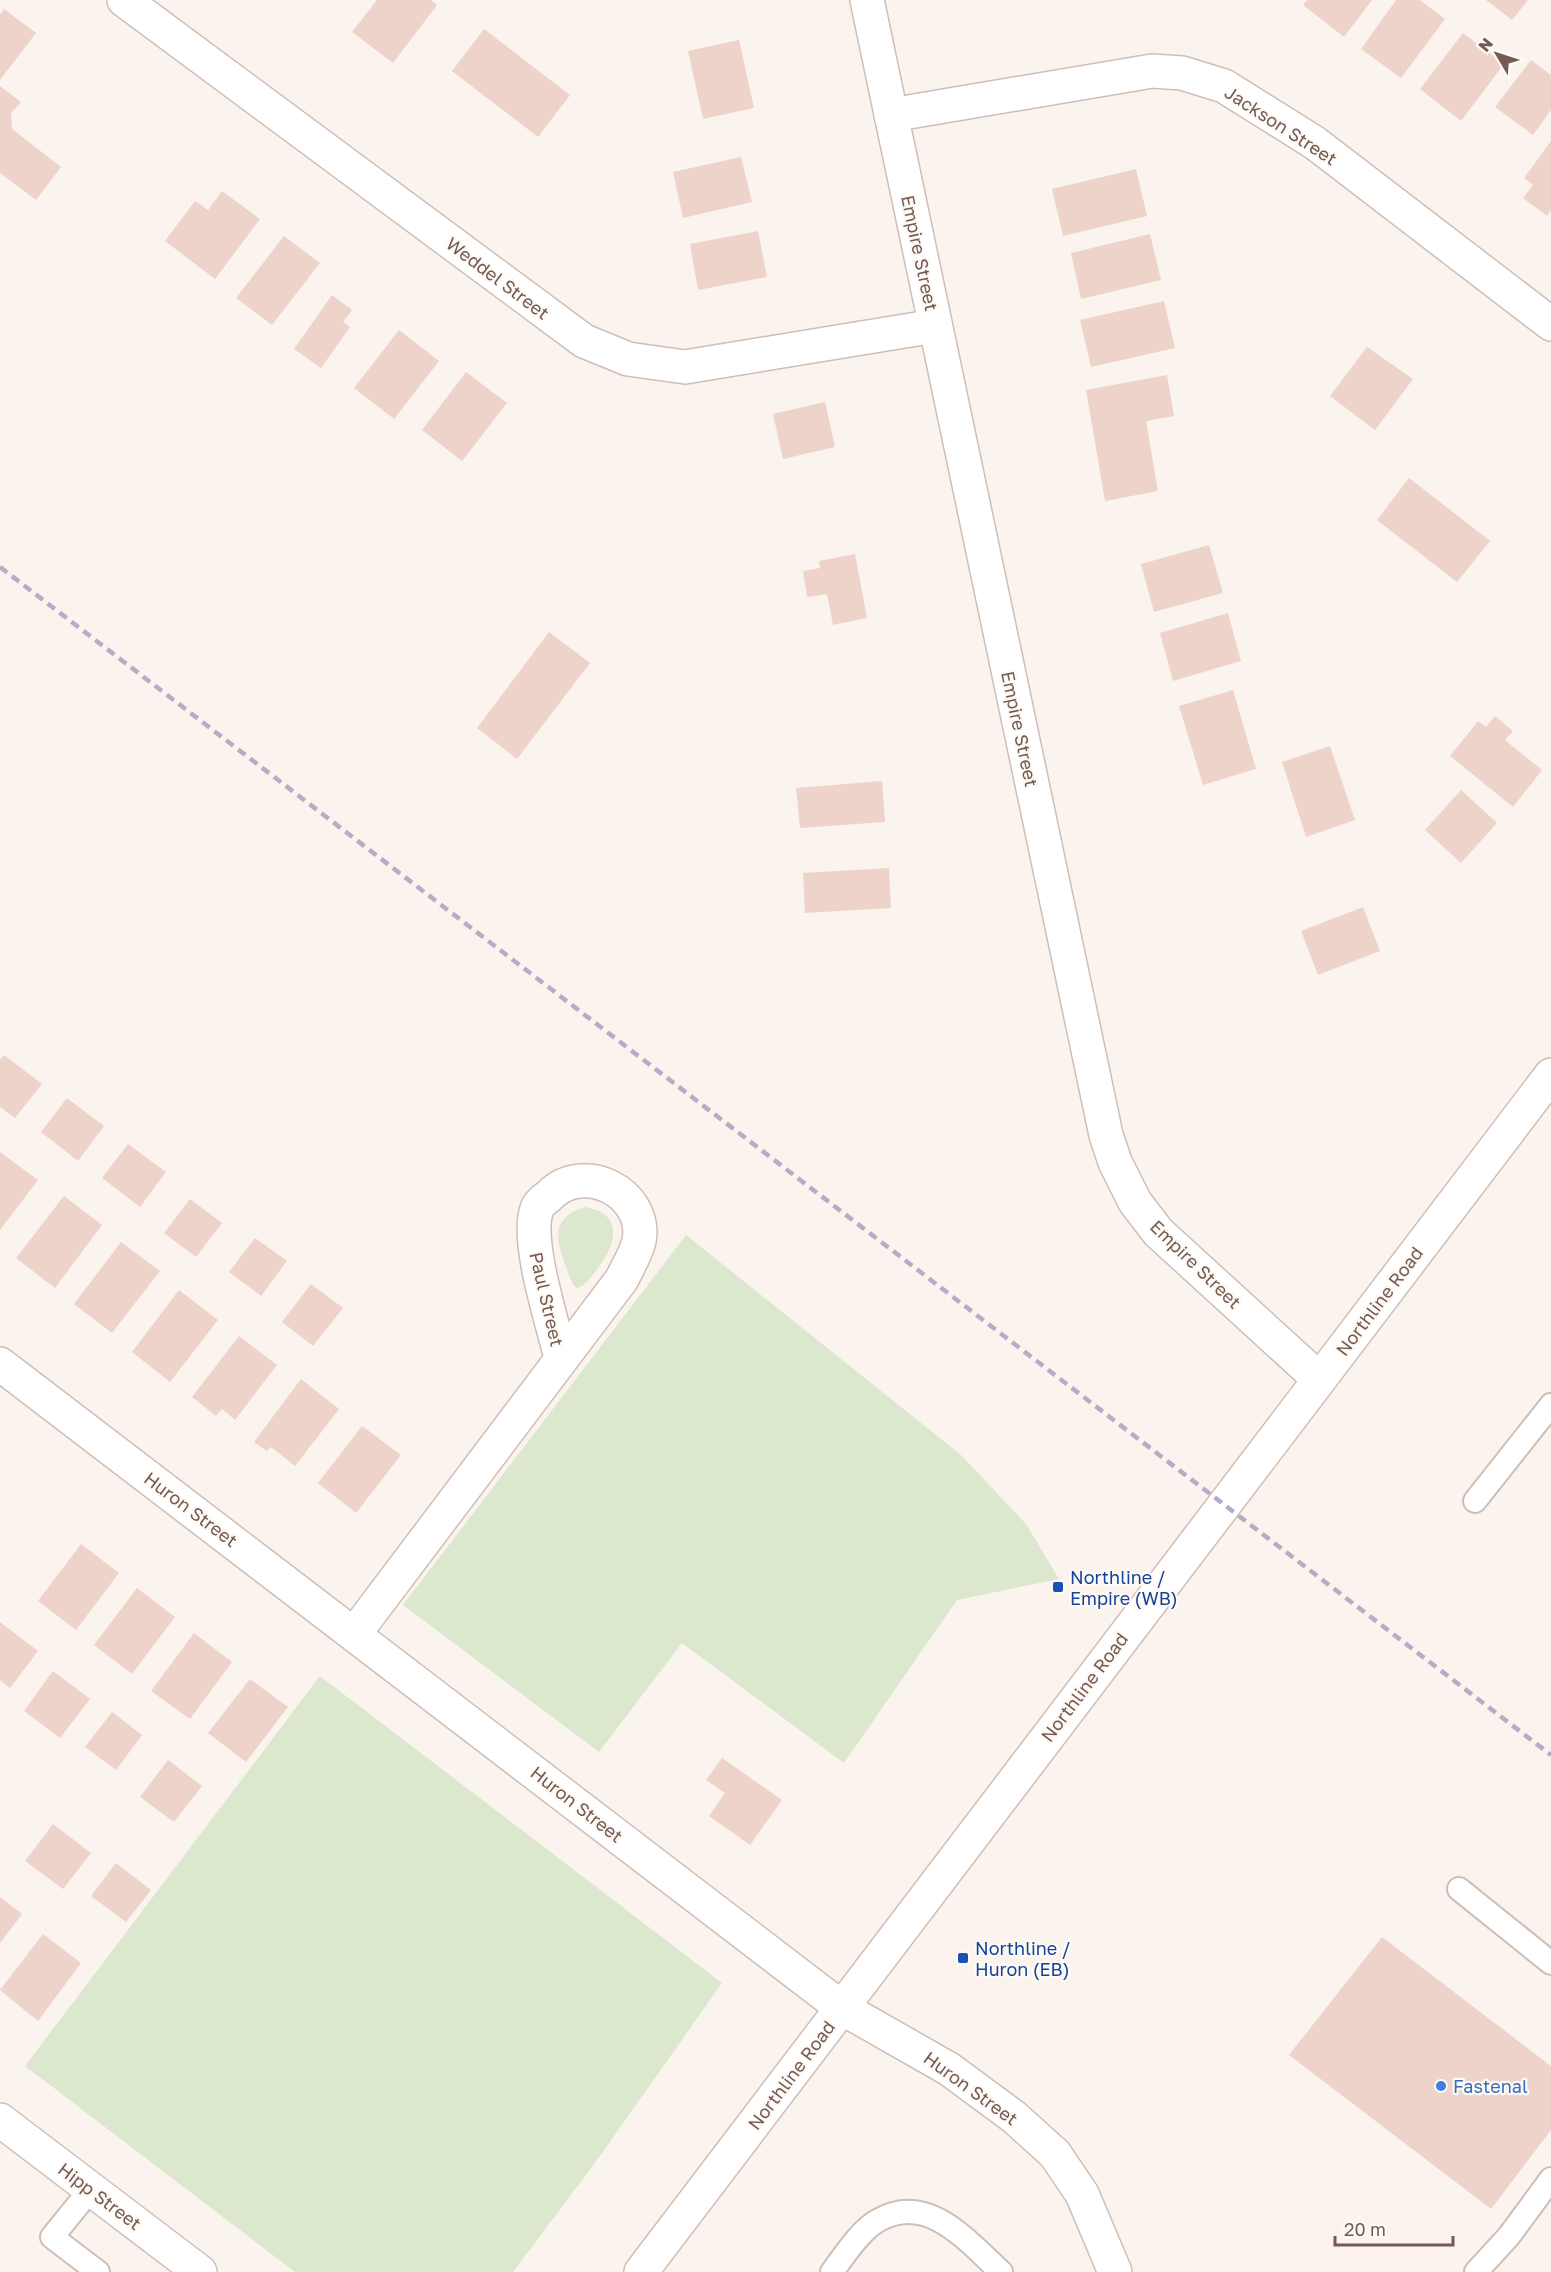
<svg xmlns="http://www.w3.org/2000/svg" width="1551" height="2272" viewBox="0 0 1551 2272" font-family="'Golos Text',sans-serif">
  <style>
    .green { fill: #dbe8cd }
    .building { fill: #edd3c9 }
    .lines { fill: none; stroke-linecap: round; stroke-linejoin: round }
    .service-casing { stroke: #cebeb6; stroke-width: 26 }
    .minor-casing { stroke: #cebeb6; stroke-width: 36 }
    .secondary-casing { stroke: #d1bdb4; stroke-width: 36 }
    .service { stroke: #fff; stroke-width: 22 }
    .minor { stroke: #fff; stroke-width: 33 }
    .secondary { stroke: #fff; stroke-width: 33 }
    .rail { stroke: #b6acc5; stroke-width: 4.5; stroke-dasharray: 9 6; stroke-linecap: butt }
    .transit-dot { fill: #1a4fb4; stroke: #fdf9f4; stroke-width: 2 }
    .shop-dot { fill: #3f7fe0; stroke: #fdf9f4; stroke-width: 2 }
    .labels { text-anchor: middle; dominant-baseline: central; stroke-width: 4.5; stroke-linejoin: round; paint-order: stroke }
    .street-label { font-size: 18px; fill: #745a52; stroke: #fdf9f4 }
    .transit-label { font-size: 18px; fill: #164399; stroke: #fdf9f4; text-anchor: start }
    .shop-label { font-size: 18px; fill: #366cbe; stroke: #fdf9f4; text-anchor: start }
  </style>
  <rect width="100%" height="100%" fill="#fbf4ee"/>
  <g class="green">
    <path d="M 585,1207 C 624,1214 617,1243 598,1268 C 592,1276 587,1285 577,1288 L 573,1285 C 562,1255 541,1220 585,1207 Z"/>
    <path d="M 686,1235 L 961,1455 L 1026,1524 L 1059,1579 L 957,1600 L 844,1763 L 682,1643 L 599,1752 L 403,1605 Z"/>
    <path d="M 320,1676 L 722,1983 L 600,2156 L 513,2272 L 295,2272 L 25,2066 Z"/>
  </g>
  <g class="building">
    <path d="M 377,0 L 431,0 L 437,5 L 393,63 L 352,32 Z"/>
    <path d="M 1307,0 L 1372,0 L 1344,37 L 1303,5 Z"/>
    <path d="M 1396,0 L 1420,0 L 1445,19 L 1401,78 L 1361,49 Z"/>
    <path d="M 1486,0 L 1528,0 L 1512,20 Z"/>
    <path d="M 4,9 L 36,33 L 0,80 L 0,15 Z"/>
    <path d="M 484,29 L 570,95 L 538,137 L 452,71 Z"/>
    <path d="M 1463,33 L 1504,64 L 1461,121 L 1420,89 Z"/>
    <path d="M 739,40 L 754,108 L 703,119 L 688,51 Z"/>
    <path d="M 1531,60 L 1551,75 L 1551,110 L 1533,135 L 1495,107 Z"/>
    <path d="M 0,86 L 21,102 L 11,113 L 12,129 L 61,167 L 36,200 L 0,173 Z"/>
    <path d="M 1551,141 L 1551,210 L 1547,216 L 1523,198 L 1533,185 L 1524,178 Z"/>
    <path d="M 741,157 L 752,202 L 683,218 L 673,172 Z"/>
    <path d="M 1136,169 L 1147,216 L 1063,236 L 1052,189 Z"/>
    <path d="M 222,191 L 260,219 L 215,279 L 165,241 L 195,201 L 208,210 Z"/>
    <path d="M 758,231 L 767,277 L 698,290 L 690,244 Z"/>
    <path d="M 1150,234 L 1161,280 L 1081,299 L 1071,253 Z"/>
    <path d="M 284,236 L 320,263 L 272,325 L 236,298 Z"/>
    <path d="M 332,295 L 352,310 L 343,322 L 350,327 L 321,368 L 294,349 Z"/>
    <path d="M 1164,301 L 1175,348 L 1091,367 L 1080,320 Z"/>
    <path d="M 399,330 L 439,361 L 394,419 L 354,388 Z"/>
    <path d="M 1367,347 L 1413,379 L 1375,430 L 1330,396 Z"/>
    <path d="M 466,372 L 507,403 L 462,461 L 422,430 Z"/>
    <path d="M 1167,375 L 1174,416 L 1146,421 L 1158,491 L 1105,501 L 1086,390 Z"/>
    <path d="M 825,402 L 835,447 L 783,459 L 773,414 Z"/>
    <path d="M 1409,478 L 1490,541 L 1457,582 L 1377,520 Z"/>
    <path d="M 1209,545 L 1223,593 L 1154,612 L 1141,564 Z"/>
    <path d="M 855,554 L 867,618 L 833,625 L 827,594 L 807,597 L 803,571 L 820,568 L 819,561 Z"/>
    <path d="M 1228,613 L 1241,661 L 1173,681 L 1160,633 Z"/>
    <path d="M 549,632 L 590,663 L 517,759 L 477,728 Z"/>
    <path d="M 1233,690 L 1256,769 L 1203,785 L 1179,706 Z"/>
    <path d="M 1495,716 L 1513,731 L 1505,740 L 1542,770 L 1513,807 L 1450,756 L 1478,721 L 1486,727 Z"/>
    <path d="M 1330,746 L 1355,820 L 1306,837 L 1282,762 Z"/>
    <path d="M 882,781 L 885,822 L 800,828 L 796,788 Z"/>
    <path d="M 1461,790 L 1497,823 L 1461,863 L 1425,830 Z"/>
    <path d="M 889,868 L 891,908 L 805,913 L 803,873 Z"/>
    <path d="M 1363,907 L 1380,951 L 1318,975 L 1301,931 Z"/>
    <path d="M 4,1055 L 42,1084 L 15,1118 L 0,1107 L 0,1060 Z"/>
    <path d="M 67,1098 L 104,1126 L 78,1161 L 41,1132 Z"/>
    <path d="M 128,1144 L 166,1172 L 140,1207 L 102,1178 Z"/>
    <path d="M 0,1152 L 38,1180 L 0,1230 Z"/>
    <path d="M 64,1196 L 102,1225 L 55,1288 L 16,1258 Z"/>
    <path d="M 190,1199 L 222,1223 L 196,1257 L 164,1233 Z"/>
    <path d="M 255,1238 L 287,1261 L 261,1296 L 229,1272 Z"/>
    <path d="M 121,1242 L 160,1271 L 112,1333 L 74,1304 Z"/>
    <path d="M 311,1284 L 343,1308 L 313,1346 L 282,1322 Z"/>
    <path d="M 179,1290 L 218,1320 L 170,1382 L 132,1352 Z"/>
    <path d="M 239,1336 L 277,1365 L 235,1420 L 222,1409 L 216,1416 L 192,1397 Z"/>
    <path d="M 301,1379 L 339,1409 L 295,1466 L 271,1447 L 267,1451 L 254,1442 Z"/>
    <path d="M 362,1426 L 401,1455 L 356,1513 L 318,1483 Z"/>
    <path d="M 81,1544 L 119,1573 L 76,1630 L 38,1601 Z"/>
    <path d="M 137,1588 L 175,1617 L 132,1674 L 94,1645 Z"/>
    <path d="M 0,1622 L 38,1651 L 10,1688 L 0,1680 Z"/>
    <path d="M 194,1633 L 232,1662 L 190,1719 L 151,1691 Z"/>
    <path d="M 53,1671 L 90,1699 L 60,1738 L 24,1711 Z"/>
    <path d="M 250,1679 L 288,1707 L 246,1762 L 208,1733 Z"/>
    <path d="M 112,1712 L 142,1735 L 116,1770 L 85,1747 Z"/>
    <path d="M 722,1758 L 782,1800 L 750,1845 L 709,1816 L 725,1793 L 706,1780 Z"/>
    <path d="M 168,1760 L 202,1786 L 174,1822 L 140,1797 Z"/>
    <path d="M 53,1824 L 91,1853 L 63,1889 L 25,1861 Z"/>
    <path d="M 116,1863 L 151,1890 L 126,1922 L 91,1896 Z"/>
    <path d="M 0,1897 L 22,1914 L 0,1943 Z"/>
    <path d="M 43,1934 L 81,1963 L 38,2021 L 0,1990 Z"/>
    <path d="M 1382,1937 L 1551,2066 L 1551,2130 L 1491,2209 L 1289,2055 Z"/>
  </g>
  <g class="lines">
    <defs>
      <g id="service">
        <path d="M 1475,1501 L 1551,1405"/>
        <path d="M 1459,1889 L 1551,1963"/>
        <path d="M 91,2189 L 52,2237 L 98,2272"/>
        <path d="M 832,2272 C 843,2257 862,2228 879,2220 C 928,2192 968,2242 1001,2272"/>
        <path d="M 1476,2272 L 1509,2236 L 1551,2179"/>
      </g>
      <g id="minor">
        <path d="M 124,0 L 584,341 L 628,359 L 685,367 L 935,326"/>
        <path d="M 867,0 L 1106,1135 L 1115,1162 L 1135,1202 L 1158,1232 L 1319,1379"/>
        <path d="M 891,115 L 1152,71 L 1182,73 L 1224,86 L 1315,143 L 1551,324"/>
        <path d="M 0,1364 L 842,2008 L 949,2069 L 1014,2117 L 1055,2154 L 1082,2194 L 1115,2272"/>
        <path d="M 355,1633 L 622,1279 C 627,1268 636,1254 639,1241 C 648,1193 583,1160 549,1196 C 545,1199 538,1204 537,1209 C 525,1240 553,1324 561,1358"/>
        <path d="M 0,2120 L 200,2272"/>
      </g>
      <path id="secondary" d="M 641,2272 L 1551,1075"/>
    </defs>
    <use href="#service" class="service-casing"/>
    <use href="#minor" class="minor-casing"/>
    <use href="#secondary" class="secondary-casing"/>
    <use href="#service" class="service"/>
    <use href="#minor" class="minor"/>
    <use href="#secondary" class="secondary"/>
    <path class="rail" d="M 0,567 L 1551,1755"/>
  </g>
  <g class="transit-dot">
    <rect x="1052" y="1581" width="12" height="12" rx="3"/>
    <rect x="957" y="1952" width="12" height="12" rx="3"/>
  </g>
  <circle class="shop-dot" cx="1441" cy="2086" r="6"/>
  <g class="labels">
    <g class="street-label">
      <text transform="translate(1281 125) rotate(33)">Jackson Street</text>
      <text transform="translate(920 253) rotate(78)">Empire Street</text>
      <text transform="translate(498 278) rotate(37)">Weddel Street</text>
      <text transform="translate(1020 729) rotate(78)">Empire Street</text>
      <text transform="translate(1196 1264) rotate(44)">Empire Street</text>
      <text transform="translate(547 1299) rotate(77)">Paul Street</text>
      <text transform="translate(1379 1301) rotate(-53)">Northline Road</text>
      <text transform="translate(191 1509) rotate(37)">Huron Street</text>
      <text transform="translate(1084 1687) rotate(-53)">Northline Road</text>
      <text transform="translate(577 1804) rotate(38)">Huron Street</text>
      <text transform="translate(791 2075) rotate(-53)">Northline Road</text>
      <text transform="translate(971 2088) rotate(36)">Huron Street</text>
      <text transform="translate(100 2196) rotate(37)">Hipp Street</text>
    </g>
    <g class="transit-label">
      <text x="1070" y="1577">Northline /<tspan x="1070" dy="21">Empire (WB)</tspan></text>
      <text x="975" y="1948">Northline /<tspan x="975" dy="21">Huron (EB)</tspan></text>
    </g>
    <g class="shop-label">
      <text x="1453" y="2086">Fastenal</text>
    </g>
  </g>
  <g transform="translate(1497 54) rotate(309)" stroke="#fdf9f4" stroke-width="4.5" paint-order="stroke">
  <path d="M0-4.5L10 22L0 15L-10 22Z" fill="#745a52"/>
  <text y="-9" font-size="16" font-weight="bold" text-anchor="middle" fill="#745a52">N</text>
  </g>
  <path d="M1335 2236v9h118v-9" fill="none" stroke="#745a52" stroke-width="3"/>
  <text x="1344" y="2236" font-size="18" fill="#745a52" stroke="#fdf9f4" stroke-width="4.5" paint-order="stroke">20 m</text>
</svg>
